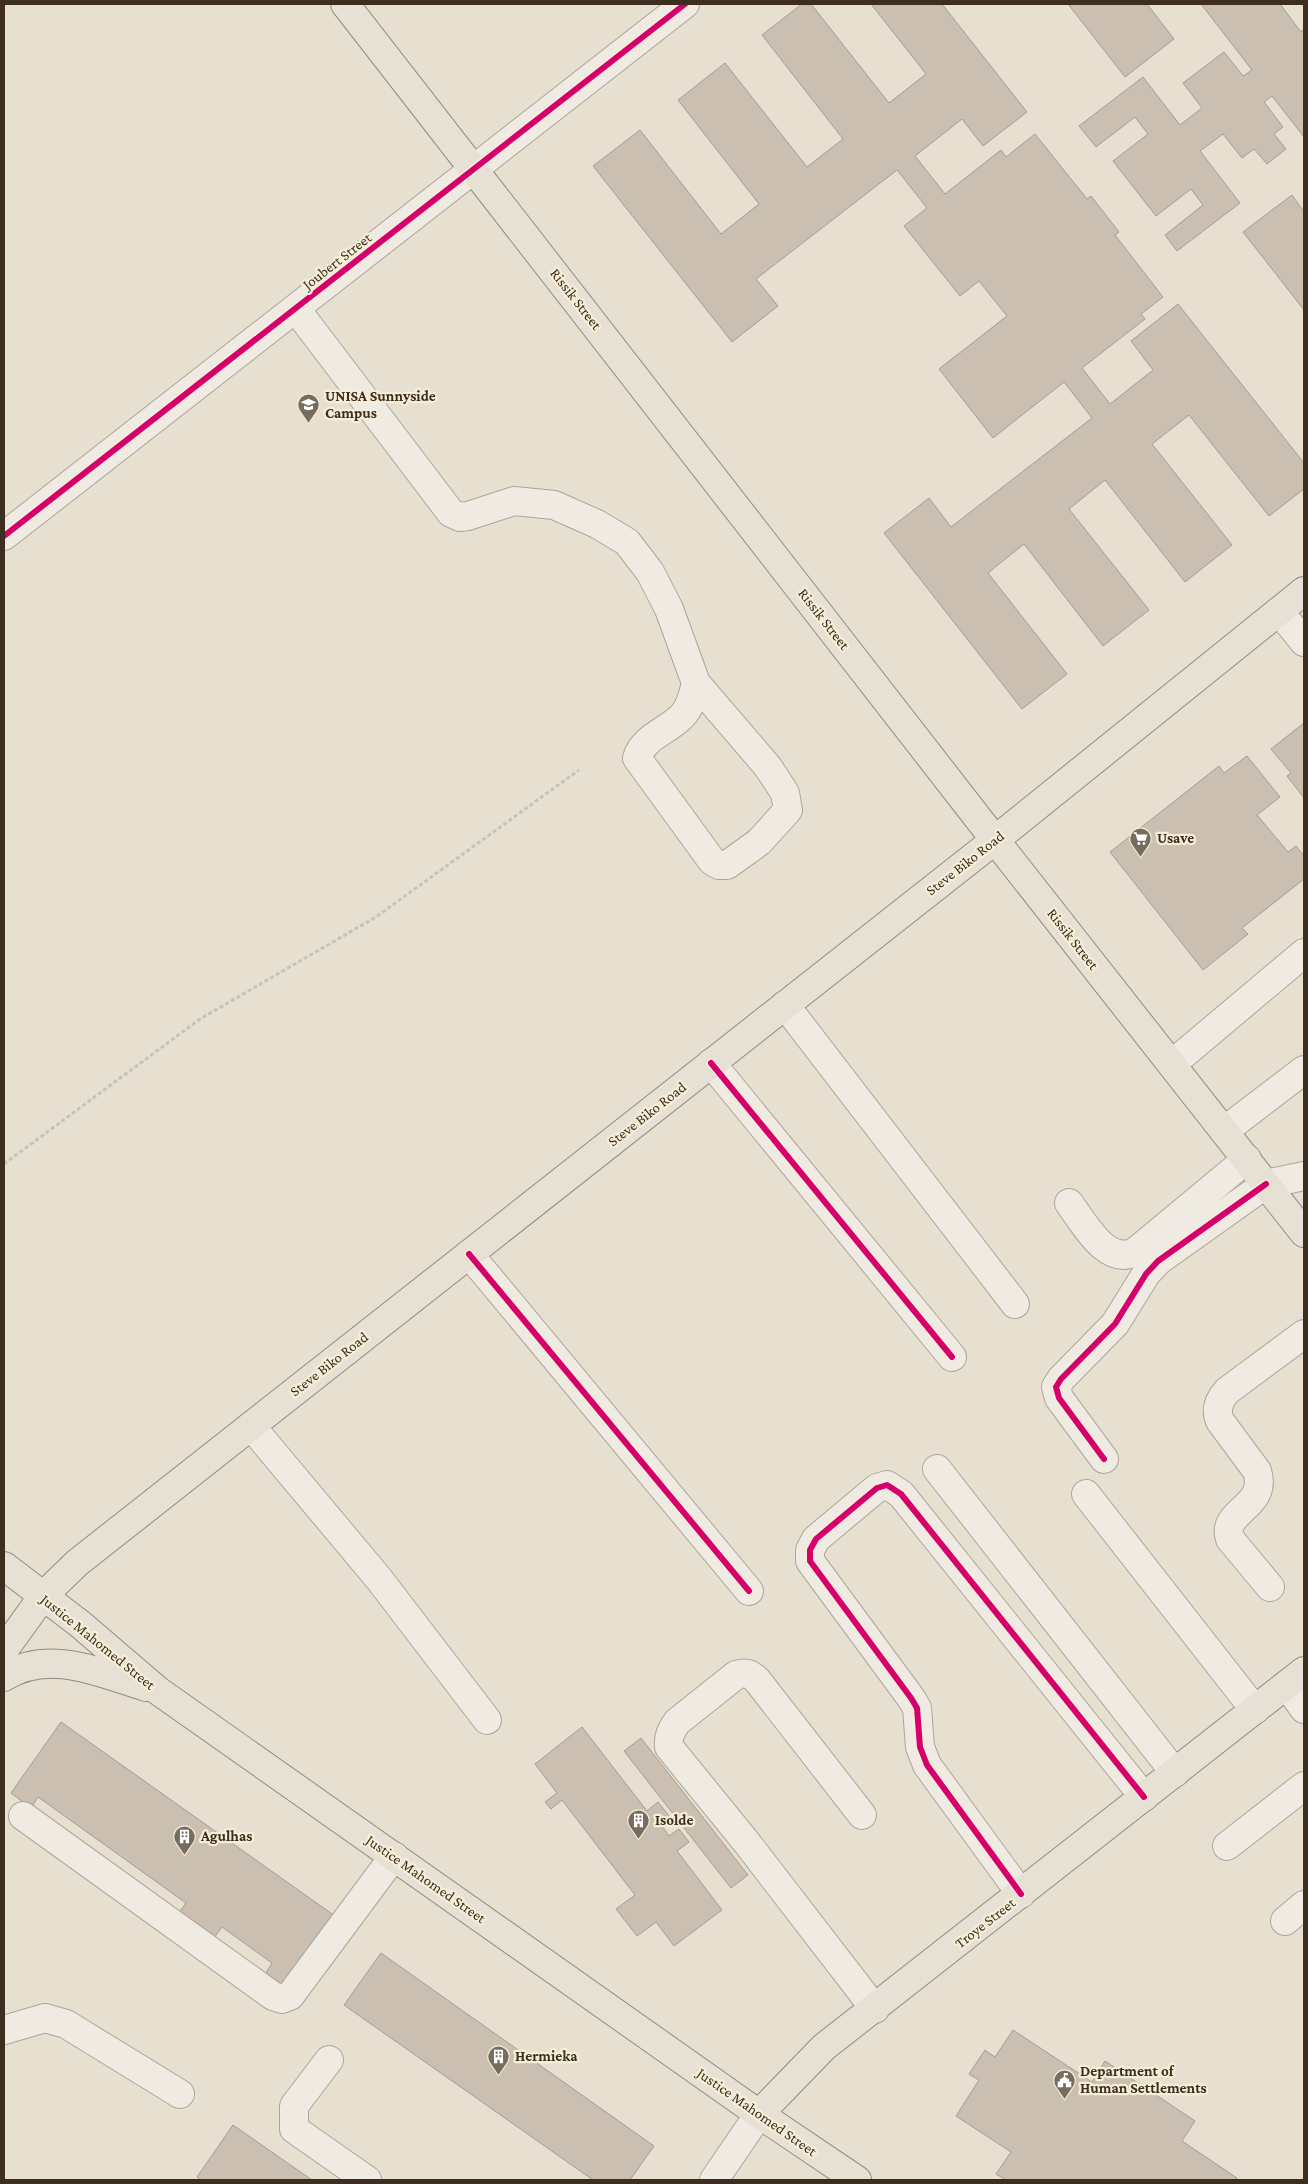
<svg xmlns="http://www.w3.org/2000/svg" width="1308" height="2184" viewBox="0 0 1308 2184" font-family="'Crimson Pro',serif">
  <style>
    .building { fill: #cbbfb2; stroke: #a89c90 }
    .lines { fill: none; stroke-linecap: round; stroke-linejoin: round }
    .minor-casing { stroke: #ada599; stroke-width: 30 }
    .major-casing { stroke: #928b80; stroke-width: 30 }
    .path { stroke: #c8c2b9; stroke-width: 3; stroke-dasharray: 4 2.5; stroke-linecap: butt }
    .minor { stroke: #efebe3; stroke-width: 28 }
    .major { stroke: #e6e1d4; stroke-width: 28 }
    .cycleway-casing { stroke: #f7eed8; stroke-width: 9 }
    .cycleway { stroke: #d6006c; stroke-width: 6 }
    .labels { text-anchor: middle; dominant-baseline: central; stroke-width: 4.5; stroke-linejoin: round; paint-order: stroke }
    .street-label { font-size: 15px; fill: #3d2e20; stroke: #f7eed8 }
    .poi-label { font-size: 15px; font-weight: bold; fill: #3d2e20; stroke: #f7eed8; text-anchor: start }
  </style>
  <rect width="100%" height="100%" fill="#e7e0d1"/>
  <g class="building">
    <path d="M 802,4 L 811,4 L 889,103 L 926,74 L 871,4 L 942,4 L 1027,112 L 983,146 L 962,119 L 915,156 L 945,194 L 1001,150 L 1006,157 L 1035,134 L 1087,199 L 1091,196 L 1119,232 L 1115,235 L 1163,297 L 1141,314 L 1145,319 L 1082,368 L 1110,404 L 1153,370 L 1131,341 L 1178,304 L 1304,463 L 1304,489 L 1269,516 L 1189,415 L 1152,444 L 1232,545 L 1185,582 L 1105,480 L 1069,509 L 1149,610 L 1103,646 L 1024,544 L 988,573 L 1067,674 L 1022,709 L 884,533 L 929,498 L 951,527 L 1092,418 L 1064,382 L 993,438 L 939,369 L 1007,316 L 979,281 L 960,296 L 904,226 L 927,208 L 897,170 L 756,279 L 778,306 L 732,342 L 593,166 L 640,130 L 721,234 L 759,204 L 678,100 L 725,63 L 807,167 L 843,139 L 762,35 Z"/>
    <path d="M 1068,4 L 1147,4 L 1174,39 L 1125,77 Z"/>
    <path d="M 1201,4 L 1280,4 L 1301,32 L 1304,29 L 1304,137 L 1272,96 L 1264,102 L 1283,127 L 1274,134 L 1286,149 L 1267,164 L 1254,149 L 1242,158 L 1223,134 L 1200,151 L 1240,203 L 1177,251 L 1165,235 L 1203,205 L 1191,189 L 1156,216 L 1113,161 L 1148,134 L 1135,117 L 1096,147 L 1079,126 L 1143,77 L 1180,125 L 1202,108 L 1183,83 L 1224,52 L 1243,76 L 1252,70 Z"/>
    <path d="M 1292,195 L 1304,212 L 1304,310 L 1243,232 Z"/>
    <path d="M 1304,723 L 1304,798 L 1287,776 L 1291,773 L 1271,749 Z"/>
    <path d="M 1247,756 L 1280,797 L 1257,815 L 1288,852 L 1296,846 L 1304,856 L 1304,879 L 1242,928 L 1248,934 L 1203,970 L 1110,852 L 1219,766 L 1224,773 Z"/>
    <path d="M 61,1722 L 335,1916 L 284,1987 L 266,1973 L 272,1963 L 222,1927 L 214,1938 L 179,1913 L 186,1903 L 38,1797 L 31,1808 L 11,1793 Z"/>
    <path d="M 582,1727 L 647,1811 L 658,1802 L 669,1816 L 660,1823 L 669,1836 L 679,1829 L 689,1842 L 677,1851 L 722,1910 L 674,1946 L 656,1922 L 637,1936 L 616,1909 L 635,1895 L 562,1800 L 551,1809 L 545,1802 L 557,1793 L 535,1764 Z"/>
    <path d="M 641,1738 L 748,1875 L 731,1888 L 624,1751 Z"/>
    <path d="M 381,1953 L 654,2146 L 630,2180 L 593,2180 L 344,2005 Z"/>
    <path d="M 1013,2030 L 1092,2082 L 1105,2061 L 1195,2121 L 1182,2141 L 1237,2178 L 1235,2180 L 1006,2180 L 996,2174 L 1011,2152 L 956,2116 L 979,2080 L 969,2074 L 985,2050 L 995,2057 Z"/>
    <path d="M 233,2125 L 312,2180 L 201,2180 L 197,2177 Z"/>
  </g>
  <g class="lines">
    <defs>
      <g id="minor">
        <path d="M 296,309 L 451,513 L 460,517 L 468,516 L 514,501 L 554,505 L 597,524 L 627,542 L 650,572 L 669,609 L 696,683 L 768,767 L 785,793 L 788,810 L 759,842 L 727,865 L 719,865 L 712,861 L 637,758 C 643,737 668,731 682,716 C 691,707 693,694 696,683"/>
        <path d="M 4,536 L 685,4"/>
        <path d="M 1279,611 L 1304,642"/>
        <path d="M 785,1005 L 1015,1304"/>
        <path d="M 711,1063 L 952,1357"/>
        <path d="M 1172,1064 L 1304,953"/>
        <path d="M 1224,1131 L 1304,1070"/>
        <path d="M 1069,1203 C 1084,1223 1106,1266 1135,1252 L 1247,1159"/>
        <path d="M 469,1254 L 749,1591"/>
        <path d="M 251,1426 L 379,1579 L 487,1720"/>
        <path d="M 1104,1459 L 1059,1398 L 1056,1387 L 1061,1379 L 1115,1324 L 1146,1274 L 1158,1261 L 1266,1184 L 1304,1176"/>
        <path d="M 937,1469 L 1175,1773"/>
        <path d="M 1086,1494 L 1255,1710"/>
        <path d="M 1270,1587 L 1230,1539 C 1220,1510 1269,1508 1257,1471 L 1220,1421 C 1215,1410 1219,1400 1227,1391 L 1304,1334"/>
        <path d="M 1287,1685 L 1304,1709"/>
        <path d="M 862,1815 L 757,1680 C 749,1673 746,1672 736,1675 L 677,1722 C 671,1731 668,1736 669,1747 L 747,1843 L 875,2009"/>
        <path d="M 23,1816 L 273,1996 L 282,1999 L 290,1996 L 394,1856"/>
        <path d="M 1227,1846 L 1304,1786"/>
        <path d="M 1021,1894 L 927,1765 L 920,1747 L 917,1708 L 911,1698 L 810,1561 L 810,1550 L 816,1539 L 877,1488 L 887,1485 L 901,1494 L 1144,1797"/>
        <path d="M 1285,1921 L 1304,1905"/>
        <path d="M 4,2030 L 45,2018 L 66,2024 L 180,2094"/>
        <path d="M 329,2060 L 294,2106 L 294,2129 L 367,2180"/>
        <path d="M 714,2180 L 759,2114"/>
      </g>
      <g id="major">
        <path d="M 345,4 L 995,840 L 1304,1233"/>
        <path d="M 4,1566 L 80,1624 L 157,1690 L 759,2114 L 857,2180"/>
        <path d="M 4,1650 L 43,1596 L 77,1563 L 995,840 L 1304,591"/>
        <path d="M 4,1677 C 49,1648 100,1673 146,1687"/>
        <path d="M 759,2114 L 824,2047 L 1304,1671"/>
      </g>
    </defs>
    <use href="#minor" class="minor-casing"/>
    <use href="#major" class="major-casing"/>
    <path class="path" d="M 4,1164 L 200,1019 L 376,917 L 579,770"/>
    <use href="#minor" class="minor"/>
    <use href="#major" class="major"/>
    <defs>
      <g id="cycleway">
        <path d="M 4,536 L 685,4"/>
        <path d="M 711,1063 L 952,1357"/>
        <path d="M 469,1254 L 749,1591"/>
        <path d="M 1104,1459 L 1059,1398 L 1056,1387 L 1061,1379 L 1115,1324 L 1146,1274 L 1158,1261 L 1266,1184"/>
        <path d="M 1021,1894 L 927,1765 L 920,1747 L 917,1708 L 911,1698 L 810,1561 L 810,1550 L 816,1539 L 877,1488 L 887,1485 L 901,1494 L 1144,1797"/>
      </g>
    </defs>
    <use href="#cycleway" class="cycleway-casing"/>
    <use href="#cycleway" class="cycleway"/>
  </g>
  <defs>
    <symbol id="university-pin" viewBox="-11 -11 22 30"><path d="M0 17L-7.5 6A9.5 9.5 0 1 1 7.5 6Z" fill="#786c5e" stroke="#f7eed8"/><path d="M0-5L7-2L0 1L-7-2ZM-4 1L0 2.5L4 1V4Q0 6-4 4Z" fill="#fff"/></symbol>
    <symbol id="supermarket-pin" viewBox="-11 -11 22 30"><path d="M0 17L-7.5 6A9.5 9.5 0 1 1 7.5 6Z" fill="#786c5e" stroke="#f7eed8"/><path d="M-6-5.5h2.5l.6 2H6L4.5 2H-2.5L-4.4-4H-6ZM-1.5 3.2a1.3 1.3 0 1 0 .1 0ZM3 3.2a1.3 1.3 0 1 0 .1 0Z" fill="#fff"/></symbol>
    <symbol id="building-pin" viewBox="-11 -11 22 30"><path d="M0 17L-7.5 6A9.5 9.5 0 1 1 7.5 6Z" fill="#786c5e" stroke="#f7eed8"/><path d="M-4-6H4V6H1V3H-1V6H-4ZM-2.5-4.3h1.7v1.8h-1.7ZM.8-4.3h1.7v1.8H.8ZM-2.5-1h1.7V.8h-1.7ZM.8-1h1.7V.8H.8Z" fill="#fff"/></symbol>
    <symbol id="civic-pin" viewBox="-11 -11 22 30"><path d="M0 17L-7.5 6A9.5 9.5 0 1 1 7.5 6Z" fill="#786c5e" stroke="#f7eed8"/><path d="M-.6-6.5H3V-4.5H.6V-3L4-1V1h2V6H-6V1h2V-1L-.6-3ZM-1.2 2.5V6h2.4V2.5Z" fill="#fff"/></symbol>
  </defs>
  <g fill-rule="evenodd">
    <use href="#university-pin" x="296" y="392" width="25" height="34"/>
    <use href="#supermarket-pin" x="1128" y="826" width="25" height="34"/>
    <use href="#building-pin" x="626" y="1808" width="25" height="34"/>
    <use href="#building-pin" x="172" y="1824" width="25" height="34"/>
    <use href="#building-pin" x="486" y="2044" width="25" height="34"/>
    <use href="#civic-pin" x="1052" y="2068" width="25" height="34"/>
  </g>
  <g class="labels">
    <g class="street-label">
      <text transform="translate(337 261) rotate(-38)">Joubert Street</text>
      <text transform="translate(576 299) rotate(52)">Rissik Street</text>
      <text transform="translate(824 619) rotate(52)">Rissik Street</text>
      <text transform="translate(965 863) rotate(-38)">Steve Biko Road</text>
      <text transform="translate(1073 939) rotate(52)">Rissik Street</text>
      <text transform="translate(647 1114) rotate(-38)">Steve Biko Road</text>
      <text transform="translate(329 1364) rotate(-38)">Steve Biko Road</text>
      <text transform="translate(98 1642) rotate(39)">Justice Mahomed Street</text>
      <text transform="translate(426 1879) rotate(35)">Justice Mahomed Street</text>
      <text transform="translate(985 1923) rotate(-38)">Troye Street</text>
      <text transform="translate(757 2112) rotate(35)">Justice Mahomed Street</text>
    </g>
    <g class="poi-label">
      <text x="325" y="396">UNISA Sunnyside<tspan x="325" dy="17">Campus</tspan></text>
      <text x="1157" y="838">Usave</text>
      <text x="655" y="1820">Isolde</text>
      <text x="201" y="1836">Agulhas</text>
      <text x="515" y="2056">Hermieka</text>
      <text x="1080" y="2071">Department of<tspan x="1080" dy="17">Human Settlements</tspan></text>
    </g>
  </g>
  <rect width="1308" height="2184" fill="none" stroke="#3d2e20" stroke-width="10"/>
</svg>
